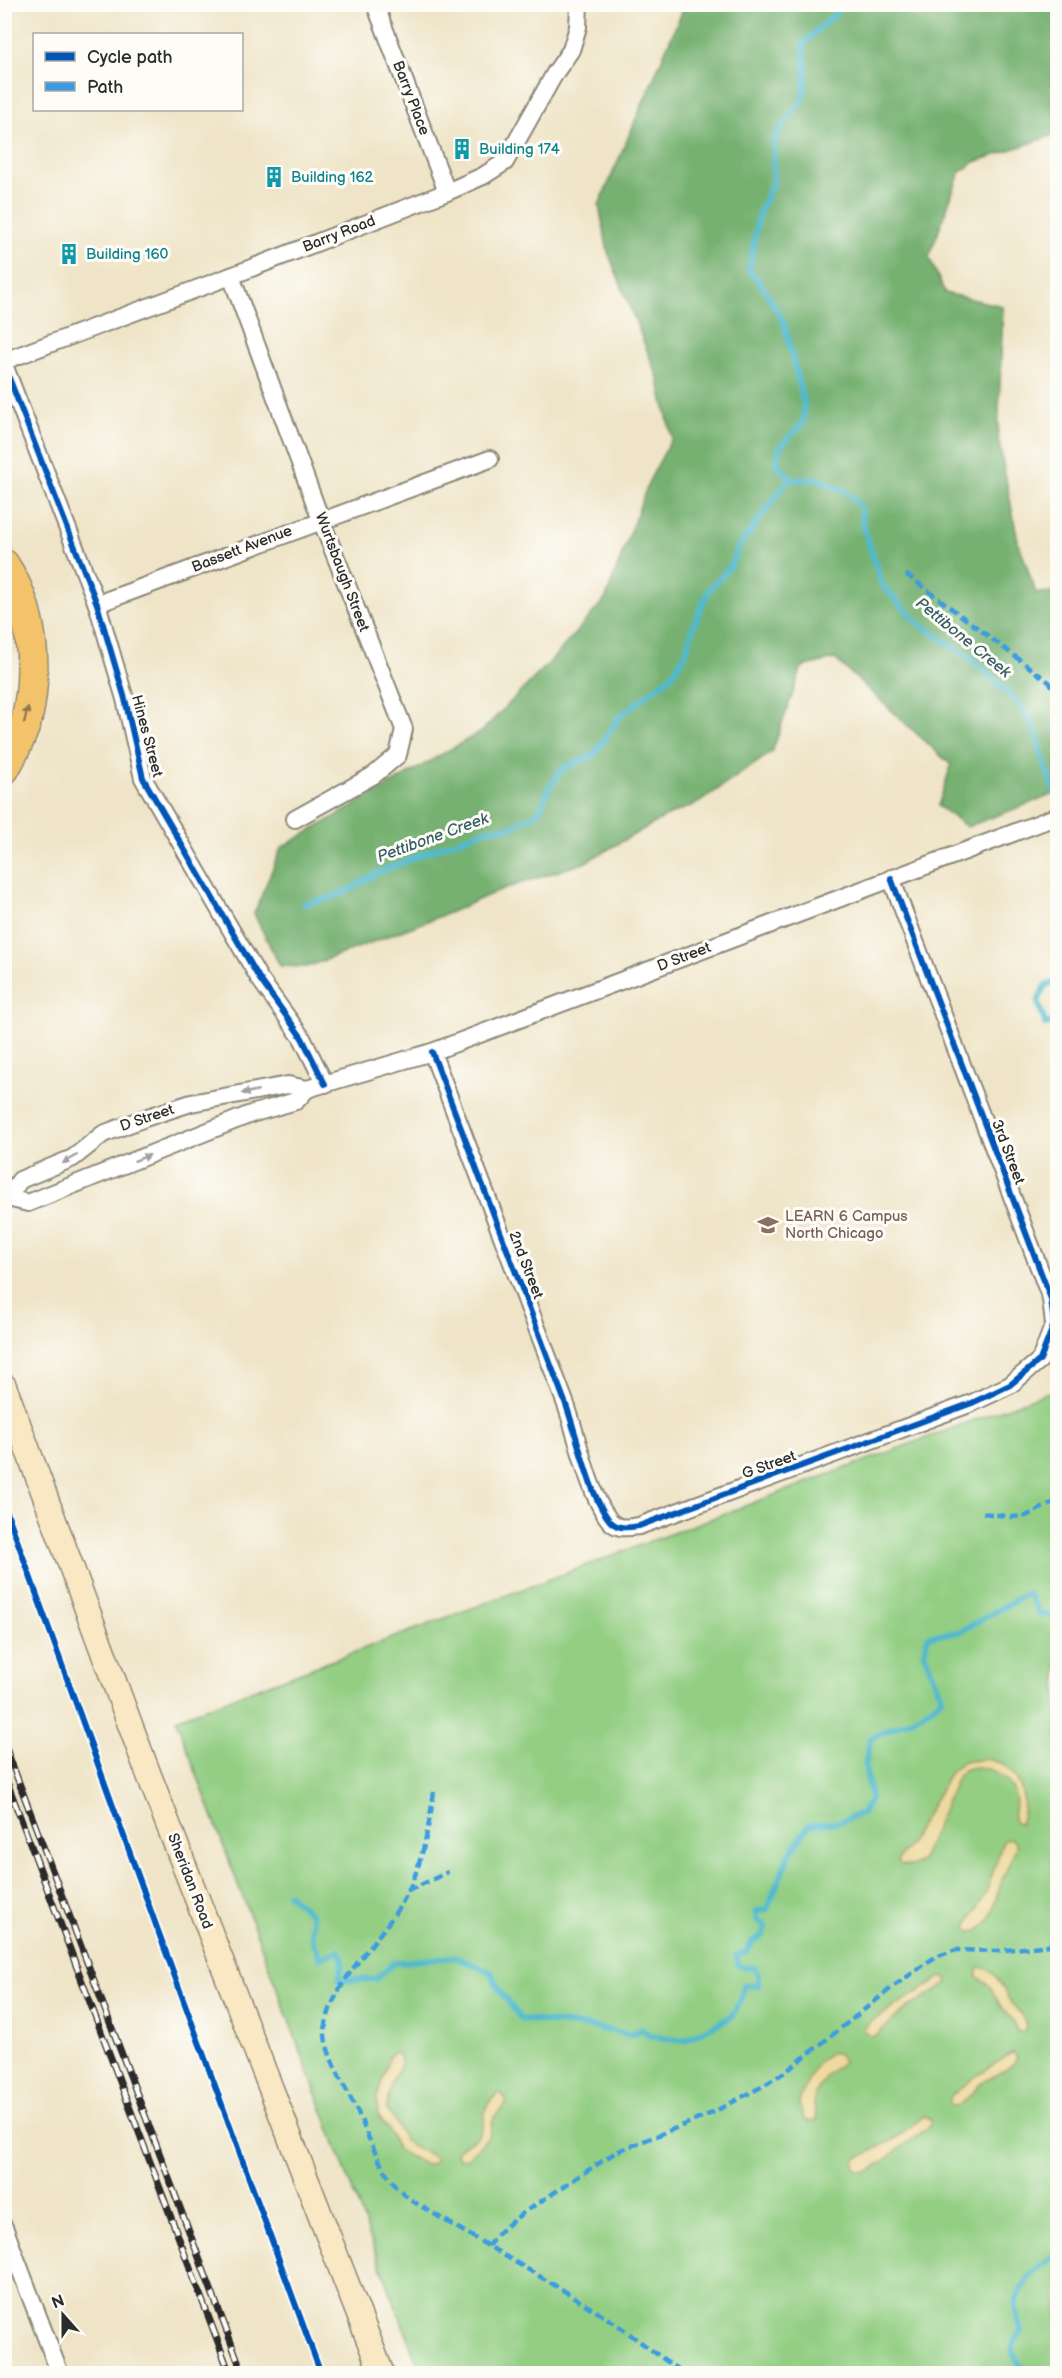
<svg xmlns="http://www.w3.org/2000/svg" width="1062" height="2378" viewBox="0 0 1062 2378" font-family="'Balsamiq Sans',sans-serif">
  <style>
    .green { fill: #93ce83; stroke: #5f7c57; stroke-width: 1.5 }
    .forest { fill: #76b171; stroke: #506e4e; stroke-width: 1.5 }
    .sand { fill: #eeda9e; stroke: #8c8264; stroke-width: 1.5 }
    .lines { fill: none; stroke-linecap: round; stroke-linejoin: round }
    .stream { stroke: #4fb9cd; stroke-width: 6 }
    .street-casing { stroke: #8d8879; stroke-width: 20 }
    .secondary-casing { stroke: #8d8879; stroke-width: 27 }
    .highway-casing { stroke: #8d8879; stroke-width: 33 }
    .street { stroke: #fff; stroke-width: 16 }
    .secondary { stroke: #fae7c3; stroke-width: 24 }
    .highway { stroke: #f2c36a; stroke-width: 30 }
    .rail-casing { stroke: #2b2b2b; stroke-width: 7 }
    .rail { stroke: #fdfcf7; stroke-width: 4.5; stroke-dasharray: 14; stroke-linecap: butt }
    .quiet { stroke: #3d9ce1; stroke-width: 4.5; stroke-dasharray: 9 4.5; stroke-linecap: butt }
    .cycleway-casing { stroke: #fdfcf7; stroke-width: 10 }
    .cycleway { stroke: #0057b8; stroke-width: 6 }
    .oneway { fill: #8e774a }
    .oneway2 { fill: #a0a0a0 }
    .labels { text-anchor: middle; dominant-baseline: central; stroke-width: 6; stroke-linejoin: round; paint-order: stroke }
    .street-label { font-size: 15px; fill: #2b2b2b; stroke: #fdfcf7 }
    .culture-label { font-size: 15px; fill: #0d838f; stroke: #fdfcf7; text-anchor: start }
    .education-label { font-size: 15px; fill: #785e54; stroke: #fdfcf7; text-anchor: start }
    .water-label { font-size: 16px; font-style: italic; fill: #385d64; stroke: #fdfcf7 }
  </style>
  <rect width="100%" height="100%" fill="#fdfcf7"/>
  <filter id="ink" filterUnits="userSpaceOnUse"><feTurbulence type="fractalNoise" baseFrequency=".0167" numOctaves="2"/><feDisplacementMap in="SourceGraphic" scale="12" xChannelSelector="R" yChannelSelector="G"/><feConvolveMatrix kernelMatrix="1 2 1 2 8 2 1 2 1" color-interpolation-filters="sRGB"/></filter>
  <filter id="wash" filterUnits="userSpaceOnUse"><feTurbulence type="fractalNoise" baseFrequency=".008" numOctaves="4" result="noise"/><feDisplacementMap in="SourceGraphic" scale="24" xChannelSelector="R" yChannelSelector="G"/><feGaussianBlur stdDeviation="1.35" result="paint"/><feColorMatrix in="noise" values="0 0 0 0 0 0 0 0 0 0 0 0 0 0 0 0 0 1.4 0 .05"/><feComposite in="paint" operator="in"/></filter>
  <g filter="url(#wash)">
    <rect width="100%" height="100%" fill="#efe4c7"/>
    <path class="green" d="M 1057,1389 L 1057,2373 L 421,2373 L 176,1719 Z"/>
    <path class="forest" d="M 685,5 L 1057,5 L 1057,134 L 975,162 L 960,172 L 929,257 L 945,293 L 1003,306 L 998,437 L 1018,541 L 1036,593 L 1057,592 L 1057,793 L 967,827 L 938,806 L 951,765 L 835,659 L 802,667 L 772,752 L 698,803 L 665,817 L 584,863 L 500,890 L 451,912 L 307,967 L 280,966 L 254,914 L 281,848 L 482,731 L 549,663 L 606,598 L 649,481 L 672,438 L 658,378 L 608,252 L 599,205 Z"/>
    <g class="sand">
      <path d="M 985,1759 C 1017,1763 1030,1795 1020,1824 L 1014,1822 C 1011,1815 1015,1810 1016,1803 C 1016,1783 995,1767 976,1767 C 967,1768 961,1770 956,1779 L 922,1860 L 912,1866 L 900,1865 L 898,1860 L 907,1849 L 951,1771 L 962,1762 Z"/>
      <path d="M 1009,1838 L 1012,1839 L 1017,1846 L 1002,1880 L 989,1921 L 978,1931 L 970,1932 L 967,1928 C 970,1917 980,1906 985,1895 C 992,1877 997,1859 1003,1841 Z"/>
      <path d="M 982,1967 C 999,1972 1002,1989 1011,2003 C 1018,2012 1024,2015 1026,2026 L 1024,2031 L 1017,2032 L 1014,2021 L 1001,2007 L 990,1986 L 976,1976 L 978,1968 Z"/>
      <path d="M 941,1977 L 947,1979 L 948,1983 L 907,2008 L 876,2035 L 871,2036 L 865,2032 L 864,2029 L 869,2023 Z"/>
      <path d="M 833,2052 L 840,2055 L 843,2062 L 827,2074 L 815,2094 L 814,2105 L 817,2120 L 810,2122 L 804,2119 L 799,2104 L 801,2095 L 817,2063 Z"/>
      <path d="M 1013,2052 L 1017,2057 C 1013,2069 998,2073 987,2079 C 975,2086 968,2102 955,2107 L 949,2104 L 951,2096 L 979,2074 Z"/>
      <path d="M 393,2053 L 398,2054 L 401,2064 L 392,2081 L 386,2108 L 397,2125 L 404,2141 L 436,2158 L 434,2163 L 425,2165 L 398,2150 L 388,2129 L 378,2115 L 377,2097 L 389,2057 Z"/>
      <path d="M 499,2093 L 503,2095 L 507,2103 L 494,2117 L 489,2136 L 468,2158 L 460,2159 L 456,2152 C 461,2144 472,2143 479,2135 C 488,2123 479,2106 499,2093 Z"/>
      <path d="M 924,2116 L 930,2119 L 931,2122 L 926,2129 L 871,2170 L 861,2172 L 855,2169 L 855,2161 L 858,2158 L 896,2138 Z"/>
    </g>
    <g class="lines">
      <g class="stream">
        <path d="M 834,4 L 836,14 L 817,30 L 803,45 L 806,75 L 803,99 L 774,138 L 773,182 L 759,213 L 749,270 L 761,284 L 784,323 L 804,404 L 803,423 L 780,447 L 776,464 L 793,480 L 819,479 L 845,491 L 861,507 L 863,525 L 882,585 L 919,624 L 973,660 L 1017,702 L 1033,725 L 1051,783 L 1058,796"/>
        <path d="M 304,904 L 330,898 L 351,889 L 375,874 L 445,845 L 489,829 L 512,827 L 540,811 L 548,789 L 563,768 L 594,755 L 619,717 L 671,676 L 686,653 L 693,627 L 708,591 L 730,567 L 738,548 L 790,478"/>
        <path d="M 1058,980 L 1044,987 L 1038,1002 L 1046,1025 L 1058,1019"/>
        <path d="M 288,1894 L 312,1915 L 312,1938 L 320,1958 L 339,1951 L 343,1960 L 339,1980 L 376,1979 L 393,1963 L 454,1957 L 491,1972 L 499,1990 L 521,2019 L 593,2027 L 631,2035 L 642,2029 L 650,2036 L 683,2041 L 731,2017 L 741,2000 L 744,1985 L 758,1986 L 758,1975 L 754,1967 L 746,1968 L 738,1965 L 736,1955 L 746,1952 L 753,1941 L 763,1935 L 765,1926 L 757,1920 L 756,1912 L 767,1909 L 789,1855 L 809,1825 L 839,1822 L 862,1813 L 871,1798 L 865,1765 L 871,1738 C 894,1725 924,1719 942,1697 L 924,1653 L 928,1636 L 959,1632 L 1028,1593 L 1040,1614 L 1058,1617"/>
        <path d="M 1021,2374 L 1022,2367 C 1009,2352 1010,2348 1021,2331 C 1019,2324 1016,2316 1016,2308 C 1015,2288 1038,2266 1054,2257 L 1058,2259"/>
      </g>
    </g>
  </g>
  <g filter="url(#ink)">
    <g class="lines">
      <defs>
        <g id="street">
          <path d="M 375,4 L 447,192"/>
          <path d="M 231,276 L 321,520 L 404,729 L 398,755 L 374,775 L 295,819"/>
          <path d="M 4,361 L 231,276 L 447,192 L 483,176 L 505,162 L 555,73 L 571,50 L 578,27 L 579,4"/>
          <path d="M 4,365 L 97,604 L 125,699 L 143,778 L 259,978 L 302,1038 L 325,1084"/>
          <path d="M 97,604 L 490,459"/>
          <path d="M 432,1052 C 477,1168 521,1285 565,1402 C 577,1434 588,1491 607,1517 C 615,1530 626,1528 639,1526 L 972,1403 L 1010,1385 L 1040,1360 L 1054,1324 L 1051,1299 L 891,878"/>
          <path d="M 8,1198 L 20,1180 L 73,1158 L 103,1134 L 145,1118 L 191,1103 L 288,1085 L 307,1089 L 432,1052 L 1058,816"/>
          <path d="M 4,1200 L 8,1198 L 28,1203 L 251,1114 L 296,1101 L 307,1089"/>
          <path d="M 4,2227 L 60,2374"/>
        </g>
        <path id="secondary" d="M 4,1386 L 147,1770 L 382,2374"/>
        <path id="highway" d="M 4,565 C 33,609 38,667 27,718 C 22,735 13,753 4,769"/>
      </defs>
      <use href="#street" class="street-casing"/>
      <use href="#secondary" class="secondary-casing"/>
      <use href="#highway" class="highway-casing"/>
      <use href="#street" class="street"/>
      <use href="#secondary" class="secondary"/>
      <use href="#highway" class="highway"/>
      <defs>
        <g id="rail">
          <path d="M 4,1743 L 243,2374"/>
          <path d="M 4,1774 L 230,2374"/>
        </g>
      </defs>
      <use href="#rail" class="rail-casing"/>
      <use href="#rail" class="rail"/>
      <g class="quiet">
        <path d="M 906,574 L 1049,682 L 1058,693"/>
        <path d="M 983,1513 L 1012,1517 L 1026,1516 L 1058,1500"/>
        <path d="M 1058,1715 L 1054,1730 L 1058,1746"/>
        <path d="M 434,1792 C 428,1830 422,1867 403,1901 C 380,1941 330,1983 325,2030 C 323,2051 347,2090 357,2110 C 367,2134 378,2163 394,2184 C 399,2191 408,2197 414,2202 L 566,2292 L 616,2324 L 684,2374"/>
        <path d="M 408,1891 L 448,1872"/>
        <path d="M 488,2246 L 500,2231 L 520,2215 L 616,2152 L 706,2116 L 763,2086 L 788,2070 L 894,1986 L 935,1957 L 956,1950 L 997,1951 L 1058,1944"/>
      </g>
      <defs>
        <g id="cycleway">
          <path d="M 4,365 L 97,604 L 125,699 L 143,778 L 259,978 L 302,1038 L 325,1084"/>
          <path d="M 432,1052 C 477,1168 521,1285 565,1402 C 577,1434 588,1491 607,1517 C 615,1530 626,1528 639,1526 L 972,1403 L 1010,1385 L 1040,1360 L 1054,1324 L 1051,1299 L 891,878"/>
          <path d="M 4,1504 L 157,1928 L 321,2374"/>
        </g>
      </defs>
      <use href="#cycleway" class="cycleway-casing"/>
      <use href="#cycleway" class="cycleway"/>
    </g>
    <defs><path id="oneway-solid" d="M-6-.8H1V-3.2L6.5 0L1 3.2V.8H-6Z" transform="scale(1.5)"/></defs>
    <use class="oneway" href="#oneway-solid" transform="translate(26 715) rotate(-77)"/>
    <g class="oneway2">
      <use href="#oneway-solid" transform="translate(250 1092) rotate(169)"/>
      <use href="#oneway-solid" transform="translate(142 1158) rotate(-21)"/>
      <use href="#oneway-solid" transform="translate(70 1159) rotate(149)"/>
    </g>
  </g>
  <defs>
    <symbol id="building-bare" viewBox="-9 -9 18 18"><path d="M-4-6H4V6H1V3H-1V6H-4ZM-2.5-4.3h1.7v1.8h-1.7ZM.8-4.3h1.7v1.8H.8ZM-2.5-1h1.7V.8h-1.7ZM.8-1h1.7V.8H.8Z" fill="#0f9aa8" stroke="#fdfcf7" stroke-width="2.5" paint-order="stroke"/></symbol>
    <symbol id="school-bare" viewBox="-9 -9 18 18"><path d="M0-5L7-2L0 1L-7-2ZM-4 1L0 2.5L4 1V4Q0 6-4 4Z" fill="#8d6e63" stroke="#fdfcf7" stroke-width="2.5" paint-order="stroke"/></symbol>
  </defs>
  <g fill-rule="evenodd">
    <use href="#building-bare" x="447" y="134" width="30" height="30"/>
    <use href="#building-bare" x="259" y="162" width="30" height="30"/>
    <use href="#building-bare" x="54" y="239" width="30" height="30"/>
    <use href="#school-bare" x="753" y="1210" width="30" height="30"/>
  </g>
  <g class="labels">
    <g class="street-label">
      <text transform="translate(411 98) rotate(69)">Barry Place</text>
      <text transform="translate(339 234) rotate(-21)">Barry Road</text>
      <text transform="translate(242 549) rotate(-21)">Bassett Avenue</text>
      <text transform="translate(342 572) rotate(69)">Wurtsbaugh Street</text>
      <text transform="translate(147 736) rotate(75)">Hines Street</text>
      <text transform="translate(684 957) rotate(-21)">D Street</text>
      <text transform="translate(147 1118) rotate(-19)">D Street</text>
      <text transform="translate(1008 1152) rotate(69)">3rd Street</text>
      <text transform="translate(526 1265) rotate(69)">2nd Street</text>
      <text transform="translate(769 1465) rotate(-20)">G Street</text>
      <text transform="translate(190 1881) rotate(69)">Sheridan Road</text>
    </g>
    <g class="culture-label">
      <text x="479" y="149">Building 174</text>
      <text x="291" y="177">Building 162</text>
      <text x="86" y="254">Building 160</text>
    </g>
    <g class="education-label">
      <text x="785" y="1216">LEARN 6 Campus<tspan x="785" dy="17">North Chicago</tspan></text>
    </g>
    <g class="water-label">
      <text transform="translate(963 638) rotate(39)">Pettibone Creek</text>
      <text transform="translate(433 838) rotate(-20)">Pettibone Creek</text>
    </g>
  </g>
  <rect width="1062" height="2378" fill="none" stroke="#fdfcf7" stroke-width="24"/>
  <rect x="33" y="33" width="210" height="78" fill="#fdfcf7" stroke="#a9a8a5" stroke-width="1.5"/>
  <rect x="45" y="52" width="30" height="9" fill="#0057b8" stroke="#a9a8a5" stroke-width="1.5"/>
  <text x="87" y="63" font-size="18" fill="#2b2b2b">Cycle path</text>
  <rect x="45" y="82" width="30" height="9" fill="#3d9ce1" stroke="#a9a8a5" stroke-width="1.5"/>
  <text x="87" y="93" font-size="18" fill="#2b2b2b">Path</text>
  <g transform="translate(63 2315) rotate(339)" stroke="#fdfcf7" stroke-width="4.5" paint-order="stroke">
  <path d="M0-4.5L10 22L0 15L-10 22Z" fill="#2b2b2b"/>
  <text y="-9" font-size="16" font-weight="bold" text-anchor="middle" fill="#2b2b2b">N</text>
  </g>
</svg>
